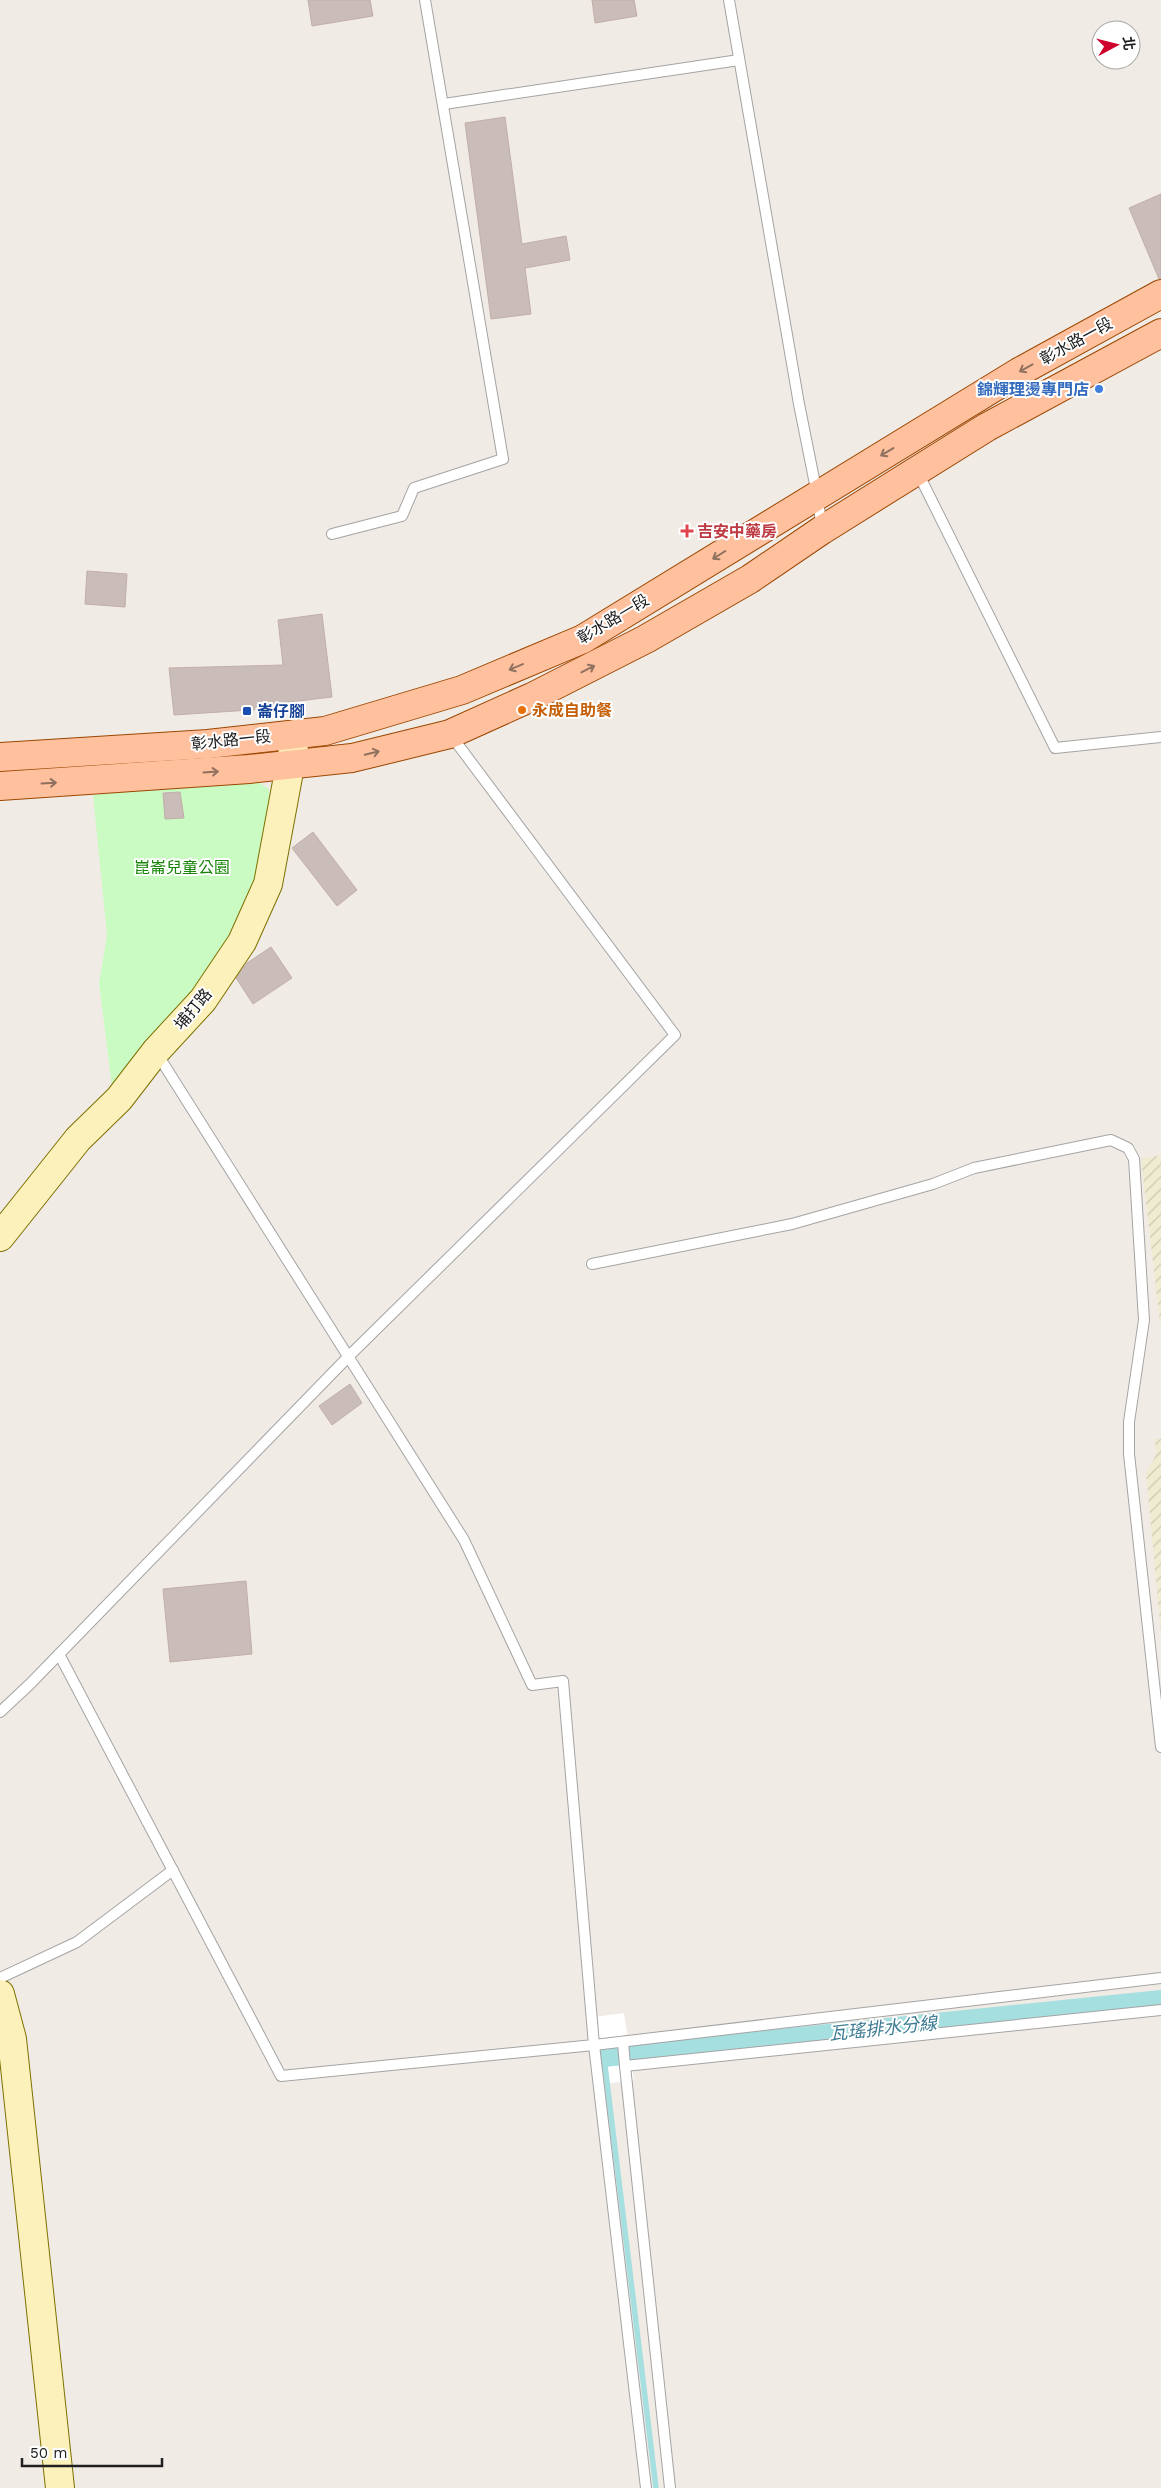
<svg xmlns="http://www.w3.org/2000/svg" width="1161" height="2488" viewBox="0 0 1161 2488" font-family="'Work Sans','Noto Sans TC',sans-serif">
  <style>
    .farmland { fill: url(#farmland-furrows) }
    .park { fill: #cafbc3 }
    .pier { fill: #fff }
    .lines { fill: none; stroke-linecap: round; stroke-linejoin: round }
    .stream { stroke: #a6dfe0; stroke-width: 5.5 }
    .canal { stroke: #a6dfe0; stroke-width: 20 }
    .building { fill: #c9bcb9; stroke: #c3aea8 }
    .lane-casing { stroke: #a4a4a4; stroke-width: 12 }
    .secondary-casing { stroke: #7d7001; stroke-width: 30 }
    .primary-casing { stroke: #9c4700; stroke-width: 30 }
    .lane { stroke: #fff; stroke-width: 10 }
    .secondary { stroke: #fcf1ba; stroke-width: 28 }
    .primary { stroke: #ffc09e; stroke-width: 28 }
    .oneway { stroke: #90705f }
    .shop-dot { fill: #3f7fe0; stroke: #fff; stroke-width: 2 }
    .health-dot { fill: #e0444e; stroke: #fff; stroke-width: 2 }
    .food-dot { fill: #e8710a; stroke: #fff; stroke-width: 2 }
    .transit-dot { fill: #1a4fb4; stroke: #fff; stroke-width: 2 }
    .labels { text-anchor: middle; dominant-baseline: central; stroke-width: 4; stroke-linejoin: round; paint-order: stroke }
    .street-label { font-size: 16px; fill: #202020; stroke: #fff }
    .shop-label { font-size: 16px; font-weight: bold; fill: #366cbe; stroke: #fff; text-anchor: end }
    .health-label { font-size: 16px; font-weight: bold; fill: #be3a42; stroke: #fff; text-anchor: start }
    .food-label { font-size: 16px; font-weight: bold; fill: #c56008; stroke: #fff; text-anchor: start }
    .transit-label { font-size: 16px; font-weight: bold; fill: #164399; stroke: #fff; text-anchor: start }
    .park-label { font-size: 16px; fill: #188508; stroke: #fff }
    .water-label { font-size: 18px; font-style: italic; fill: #3d7b93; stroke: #fff }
  </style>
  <defs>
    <pattern id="farmland-furrows" width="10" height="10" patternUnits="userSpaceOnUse" patternTransform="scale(1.25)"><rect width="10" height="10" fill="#f0ecd1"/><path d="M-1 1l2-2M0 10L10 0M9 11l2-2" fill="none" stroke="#cecab3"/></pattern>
  </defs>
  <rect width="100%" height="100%" fill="#f1ebe6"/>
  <g class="farmland">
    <path d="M 1161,1155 L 1161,1322 L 1160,1322 L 1141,1159 Z"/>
    <path d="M 1155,1439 L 1161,1439 L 1161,1633 L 1146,1473 L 1156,1455 Z"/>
  </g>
  <path class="park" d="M 245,774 L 269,789 L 272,837 L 239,939 L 113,1095 L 99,983 L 107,935 L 93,795 Z"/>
  <path class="pier" d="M 624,2013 L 634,2080 L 595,2085 L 587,2018 Z"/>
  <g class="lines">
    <path class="stream" d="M 604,2057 L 656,2488"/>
    <path class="canal" d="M 604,2057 L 1161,2000"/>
  </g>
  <g class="building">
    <path d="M 308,0 L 370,0 L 373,16 L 312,26 Z"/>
    <path d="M 592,0 L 634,0 L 637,16 L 595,23 Z"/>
    <path d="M 505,117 L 522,244 L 566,236 L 570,260 L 525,268 L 531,314 L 491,319 L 465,123 Z"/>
    <path d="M 1161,194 L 1161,278 L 1159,279 L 1129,208 Z"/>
    <path d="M 87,571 L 127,574 L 125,607 L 85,604 Z"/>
    <path d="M 322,614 L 332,697 L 265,705 L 266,709 L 174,715 L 169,668 L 283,665 L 278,620 Z"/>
    <path d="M 180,792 L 184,818 L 165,819 L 163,793 Z"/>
    <path d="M 313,832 L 357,890 L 337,906 L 292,848 Z"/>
    <path d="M 271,947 L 292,978 L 253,1004 L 236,978 L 247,963 Z"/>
    <path d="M 350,1384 L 362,1403 L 332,1425 L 319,1406 Z"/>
    <path d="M 246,1581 L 252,1654 L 170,1662 L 163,1589 Z"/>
  </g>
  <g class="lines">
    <defs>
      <g id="lane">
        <path d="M 729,0 L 799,404 L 817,494 L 822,529"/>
        <path d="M 444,104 L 739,60"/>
        <path d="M 918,473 L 1055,748 L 1161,737"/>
        <path d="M 332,534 L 402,516 L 414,488 L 503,459 L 425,0"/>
        <path d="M 156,1052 L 464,1540 L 532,1685 L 563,1681 L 594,2045 L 646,2488"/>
        <path d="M 592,1264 L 792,1224 L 933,1184 L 974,1168 L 1111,1140 L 1128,1148 L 1134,1159 L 1144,1320 L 1129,1422 L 1129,1454 L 1161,1747"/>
        <path d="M 59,1654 L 281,2076 L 594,2045 L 1161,1978"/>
        <path d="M 0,1712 L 30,1684 L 349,1356 L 675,1035 L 450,734"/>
        <path d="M 0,1978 L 77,1942 L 173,1870"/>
        <path d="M 623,2042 L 625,2066"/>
        <path d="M 670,2488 L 625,2066 L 1161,2010"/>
      </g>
      <g id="secondary">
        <path d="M 0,1237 L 78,1139 L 119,1099 L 156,1051 L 203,1000 L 242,942 L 268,884 L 296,734"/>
        <path d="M 0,1994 L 12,2039 L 60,2488"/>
      </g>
      <g id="primary">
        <path d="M 0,757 L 208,744 L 325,731 L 462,690 L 583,639 L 1019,372 L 1161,294"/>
        <path d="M 0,786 L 249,769 L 352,758 L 450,734 L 532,697 L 646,639 L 750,579 L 822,530 L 987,427 L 1161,333"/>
      </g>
    </defs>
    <use href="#lane" class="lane-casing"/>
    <use href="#secondary" class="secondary-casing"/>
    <use href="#primary" class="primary-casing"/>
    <use href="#lane" class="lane"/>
    <use href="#secondary" class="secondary"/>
    <use href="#primary" class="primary"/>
  </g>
  <defs><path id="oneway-shaft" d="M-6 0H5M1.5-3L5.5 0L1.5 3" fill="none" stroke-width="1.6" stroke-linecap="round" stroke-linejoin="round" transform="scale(1.25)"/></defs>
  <g class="oneway">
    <use href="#oneway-shaft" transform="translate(1026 368) rotate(151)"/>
    <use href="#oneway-shaft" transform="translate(887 452) rotate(149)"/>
    <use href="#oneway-shaft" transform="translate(719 555) rotate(148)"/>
    <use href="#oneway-shaft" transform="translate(516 667) rotate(157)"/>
    <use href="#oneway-shaft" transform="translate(588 669) rotate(-27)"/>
    <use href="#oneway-shaft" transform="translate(372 753) rotate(-14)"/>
    <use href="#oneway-shaft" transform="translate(211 772) rotate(-4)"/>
    <use href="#oneway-shaft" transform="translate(49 783) rotate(-3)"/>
  </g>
  <circle class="shop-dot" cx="1099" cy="389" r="5"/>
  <path class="health-dot" d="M684.5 523.5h5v5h5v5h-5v5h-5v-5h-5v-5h5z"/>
  <circle class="food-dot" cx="522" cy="710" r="5"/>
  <rect class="transit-dot" x="242" y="706" width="10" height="10" rx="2.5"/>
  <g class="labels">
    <g class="street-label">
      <text transform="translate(1076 341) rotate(-29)">彰水路一段</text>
      <text transform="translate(613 619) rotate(-31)">彰水路一段</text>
      <text transform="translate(231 740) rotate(-6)">彰水路一段</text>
      <text transform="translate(193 1009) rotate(-50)">埔打路</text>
    </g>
    <g class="shop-label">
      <text x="1089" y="389">錦輝理燙專門店</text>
    </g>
    <g class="health-label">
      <text x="697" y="531">吉安中藥房</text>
    </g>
    <g class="food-label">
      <text x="532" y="710">永成自助餐</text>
    </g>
    <g class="transit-label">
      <text x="257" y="711">崙仔腳</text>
    </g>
    <g class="park-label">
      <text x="182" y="867">崑崙兒童公園</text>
    </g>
    <g class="water-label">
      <text transform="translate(883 2028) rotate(-6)">瓦瑤排水分線</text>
    </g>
  </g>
  <g transform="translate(1116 45) rotate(83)"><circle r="24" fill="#ffffff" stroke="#a6a6a6"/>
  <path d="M0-4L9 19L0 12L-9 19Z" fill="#d0002c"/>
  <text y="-8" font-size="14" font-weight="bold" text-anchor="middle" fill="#202020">北</text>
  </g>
  <path d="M22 2458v8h140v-8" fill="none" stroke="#202020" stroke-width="2.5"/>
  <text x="30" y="2458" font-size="15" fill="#202020" stroke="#ffffff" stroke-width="4" paint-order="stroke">50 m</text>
</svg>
